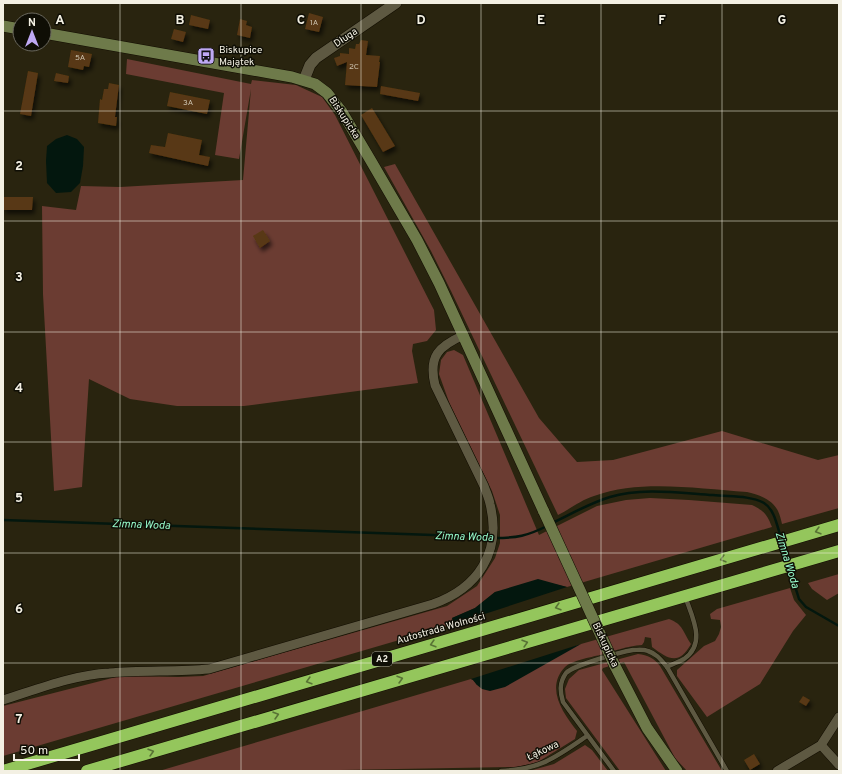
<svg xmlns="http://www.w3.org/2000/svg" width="842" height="774" viewBox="0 0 842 774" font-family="Overpass,sans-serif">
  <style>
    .green { fill: #6b3c32 }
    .water { fill: #03170e }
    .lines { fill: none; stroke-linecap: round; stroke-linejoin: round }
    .stream { stroke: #03170e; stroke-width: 2.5 }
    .building { fill: #583813; filter: url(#shadow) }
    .service-casing { stroke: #120d00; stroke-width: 5.5 }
    .minor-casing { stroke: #120d00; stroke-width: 10 }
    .tertiary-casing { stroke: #120d00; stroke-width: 12 }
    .secondary-casing { stroke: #120d00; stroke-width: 12 }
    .motorway-casing { stroke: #120d00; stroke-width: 13 }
    .service { stroke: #5e5942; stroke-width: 4.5 }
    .minor { stroke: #5e5942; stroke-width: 9 }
    .tertiary { stroke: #5e5942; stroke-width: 11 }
    .secondary { stroke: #6e7a4a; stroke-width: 11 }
    .motorway { stroke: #94c65c; stroke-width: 12 }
    .secondary-bridge-casing { stroke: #120d00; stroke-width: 12; stroke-linecap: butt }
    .secondary-bridge { stroke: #6e7a4a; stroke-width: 11 }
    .oneway { stroke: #587335 }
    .grid { fill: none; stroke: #f3f0e3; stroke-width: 1; stroke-opacity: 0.55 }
    .labels { text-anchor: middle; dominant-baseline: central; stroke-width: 3; stroke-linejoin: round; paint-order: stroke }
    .number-label { font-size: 8px; fill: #ccc2af }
    .shield { fill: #0f0e05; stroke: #afaca0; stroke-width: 1 }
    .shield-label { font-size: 9px; font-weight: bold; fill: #f3f0e3 }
    .street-label { font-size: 10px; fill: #f3f0e3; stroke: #0f0e05 }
    .poi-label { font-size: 10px; fill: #f3f0e3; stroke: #0f0e05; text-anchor: start }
    .water-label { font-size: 11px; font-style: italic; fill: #95f9ca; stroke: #0f0e05 }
    .grid-label { font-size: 13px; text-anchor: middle; font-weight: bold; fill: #f3f0e3; stroke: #0f0e05; stroke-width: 3; stroke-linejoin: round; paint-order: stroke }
  </style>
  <defs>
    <filter id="shadow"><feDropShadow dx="2.5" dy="4" stdDeviation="2" flood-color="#0009"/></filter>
  </defs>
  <rect width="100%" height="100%" fill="#29240f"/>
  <g class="green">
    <path d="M 127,59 L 251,84 L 252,80 L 296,85 L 322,97 L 335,115 L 434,310 L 436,330 L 427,341 L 413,344 L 412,351 L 418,383 L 244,406 L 177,406 L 130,399 L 89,379 L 82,487 L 54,491 L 43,294 L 42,206 L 76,210 L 81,186 L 120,187 L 243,180 L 251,89 L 239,159 L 215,155 L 224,93 L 126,74 Z"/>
    <path d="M 395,164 L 539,418 L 577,462 L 613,460 L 722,431 L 818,460 L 839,455 L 839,508 L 782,524 C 781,520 780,515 778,511 C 773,500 758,494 747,492 C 697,489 642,479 594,496 C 581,500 570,509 558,515 L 451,291 L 431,251 L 384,167 Z"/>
    <path d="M 454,350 L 463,355 L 539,535 L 597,506 L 626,500 L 650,498 L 689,500 L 752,505 C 764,511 767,514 772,527 L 567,587 L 554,584 L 495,592 L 475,608 L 452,618 L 454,624 L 3,756 L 3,706 L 120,676 L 178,677 L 203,676 L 447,606 L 477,586 L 495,558 L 500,543 L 500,515 L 492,491 L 449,402 L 439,374 L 441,360 L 447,352 Z"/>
    <path d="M 839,574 L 839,593 L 827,600 L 812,589 L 808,583 Z"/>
    <path d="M 790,588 L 794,600 L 806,615 L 793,631 L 760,684 L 707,717 L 677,676 L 677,670 L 704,646 L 715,641 L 719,634 L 721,627 L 720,620 L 711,619 L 710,614 L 717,609 Z"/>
    <path d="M 669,619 C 683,624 683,632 691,644 C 679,666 668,659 652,647 L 651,638 L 645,637 L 644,642 L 642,645 C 627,646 614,651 600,655 C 591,657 571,661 565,667 C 545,688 563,713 577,731 L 575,739 L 538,762 L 517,767 L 285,771 L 159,771 L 471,679 L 473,680 L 477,685 L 581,644 Z"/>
    <path d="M 638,654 C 648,655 654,658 660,666 L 722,771 L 687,771 L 675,758 L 624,662 L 603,668 L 602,670 L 666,771 L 620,771 L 566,698 L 565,689 L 569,679 L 579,670 Z"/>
    <path d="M 585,745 L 592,750 L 608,771 L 529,771 L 554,764 Z"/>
  </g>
  <g class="water">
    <path d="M 67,135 L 77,139 L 84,147 L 83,166 L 80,183 L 71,192 L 56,193 L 47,183 L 46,161 L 47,146 L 56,139 Z"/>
    <path d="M 538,579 L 567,587 L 454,624 L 452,618 L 475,608 L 495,592 Z"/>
    <path d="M 581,644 L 505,687 L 490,691 L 482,689 L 477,685 L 473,680 L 471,679 Z"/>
  </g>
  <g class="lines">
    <g class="stream">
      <path d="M 3,520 L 490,537"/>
      <path d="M 552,523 C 571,514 590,503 610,497 C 641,487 681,493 713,495 C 729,497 749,495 764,503 C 775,510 777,526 781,538"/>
      <path d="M 495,538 C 517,538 527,536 547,526"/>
      <path d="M 783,545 L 788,563"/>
      <path d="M 790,570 L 799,599 L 806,607 L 839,626"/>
    </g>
  </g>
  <g class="building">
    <path d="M 309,13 L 323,17 L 319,32 L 305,29 Z"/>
    <path d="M 191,15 L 210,20 L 208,29 L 189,25 Z"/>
    <path d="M 240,19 L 247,21 L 246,25 L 252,27 L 250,38 L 237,35 Z"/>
    <path d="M 174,29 L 186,32 L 183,42 L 171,39 Z"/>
    <path d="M 361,40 L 368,41 L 366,55 L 380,56 L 379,62 L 380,62 L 377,87 L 345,85 L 347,62 L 337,66 L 334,58 L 340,56 L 340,53 L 349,54 L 349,48 L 355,49 L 356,44 L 359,44 Z"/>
    <path d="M 71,50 L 92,54 L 89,67 L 84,66 L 83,70 L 68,67 Z"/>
    <path d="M 28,71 L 38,73 L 31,116 L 20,114 Z"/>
    <path d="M 56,73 L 69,76 L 68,83 L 54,81 Z"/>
    <path d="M 109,83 L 119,85 L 115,117 L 117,117 L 116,126 L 98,123 L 100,99 L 102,100 L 104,89 L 108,89 Z"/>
    <path d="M 381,86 L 420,93 L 418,101 L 380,94 Z"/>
    <path d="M 170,92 L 210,100 L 207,114 L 167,106 Z"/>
    <path d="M 372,108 L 395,146 L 383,152 L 361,115 Z"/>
    <path d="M 168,133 L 202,140 L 199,155 L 210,157 L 208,166 L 149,153 L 151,145 L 165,147 Z"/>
    <path d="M 3,197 L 33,197 L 32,210 L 3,210 Z"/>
    <path d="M 263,230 L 270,241 L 260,248 L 253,236 Z"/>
    <path d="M 803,696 L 810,700 L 806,706 L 799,702 Z"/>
    <path d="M 754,754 L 760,764 L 750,770 L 744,760 Z"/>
  </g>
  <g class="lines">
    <defs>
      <g id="service">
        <path d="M 667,667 C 672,664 679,662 684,659 C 707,643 692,617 685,596"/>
        <path d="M 501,771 C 541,769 555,758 587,736"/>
        <path d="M 614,771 L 563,702 C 560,692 559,683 566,673 C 574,665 621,652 633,650 C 638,650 643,649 648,651 C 657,654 661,660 667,667 L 727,771"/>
      </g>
      <g id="minor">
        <path d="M 3,700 C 38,689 73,675 109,673 C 143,670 176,672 209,669 L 433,604 C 478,588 502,552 490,504 C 489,498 486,492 484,486 L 435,385 C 428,356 439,346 464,335"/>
        <path d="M 821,745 L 839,765"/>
        <path d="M 777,771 L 821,745 L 839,717"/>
      </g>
      <path id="tertiary" d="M 304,80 L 310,65 L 316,58 L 396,3"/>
      <g id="secondary">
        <path d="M 3,26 L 20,29"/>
        <path d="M 44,33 L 292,77 L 315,84 L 327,93 L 342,112 L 371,161 L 417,240 L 439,283 L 544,512"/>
        <path d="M 614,664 L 647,728 L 677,771"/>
      </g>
      <g id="motorway">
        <path d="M 3,771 L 839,525"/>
        <path d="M 87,771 L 839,551"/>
      </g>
    </defs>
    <use href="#service" class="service-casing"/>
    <use href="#minor" class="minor-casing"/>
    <use href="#tertiary" class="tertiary-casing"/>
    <use href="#secondary" class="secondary-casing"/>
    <use href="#motorway" class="motorway-casing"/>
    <use href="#service" class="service"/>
    <use href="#minor" class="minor"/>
    <use href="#tertiary" class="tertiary"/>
    <use href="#secondary" class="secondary"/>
    <use href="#motorway" class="motorway"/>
    <defs>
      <path id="secondary-bridge" d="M 544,512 L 614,664"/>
    </defs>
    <use href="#secondary-bridge" class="secondary-bridge-casing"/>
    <use href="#secondary-bridge" class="secondary-bridge"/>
  </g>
  <defs><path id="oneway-chevron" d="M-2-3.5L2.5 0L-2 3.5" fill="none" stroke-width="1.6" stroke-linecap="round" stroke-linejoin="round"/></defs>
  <g class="oneway">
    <use href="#oneway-chevron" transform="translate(818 531) rotate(164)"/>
    <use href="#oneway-chevron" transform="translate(723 559) rotate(164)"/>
    <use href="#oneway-chevron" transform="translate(558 607) rotate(164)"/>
    <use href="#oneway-chevron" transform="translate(525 643) rotate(-16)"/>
    <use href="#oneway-chevron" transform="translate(433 644) rotate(164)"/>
    <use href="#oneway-chevron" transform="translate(400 679) rotate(-16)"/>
    <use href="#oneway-chevron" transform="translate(309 681) rotate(164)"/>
    <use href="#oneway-chevron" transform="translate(276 715) rotate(-16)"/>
    <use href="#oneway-chevron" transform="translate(151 752) rotate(-16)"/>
  </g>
  <path class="grid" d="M 120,3 L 120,771M 241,3 L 241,771M 361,3 L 361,771M 481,3 L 481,771M 601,3 L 601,771M 722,3 L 722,771M 3,111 L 839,111M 3,221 L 839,221M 3,332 L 839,332M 3,442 L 839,442M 3,553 L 839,553M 3,663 L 839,663"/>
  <defs>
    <symbol id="bus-square" viewBox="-11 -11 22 22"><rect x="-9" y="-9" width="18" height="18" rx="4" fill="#bfa9f4" stroke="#0f0e05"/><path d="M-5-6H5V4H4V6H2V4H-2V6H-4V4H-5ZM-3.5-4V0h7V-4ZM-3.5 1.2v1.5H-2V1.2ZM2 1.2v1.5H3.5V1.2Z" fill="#111"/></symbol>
  </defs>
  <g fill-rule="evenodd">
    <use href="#bus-square" x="196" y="46" width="20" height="20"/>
  </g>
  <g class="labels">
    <g class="number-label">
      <text x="314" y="23">1A</text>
      <text x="80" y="58">5A</text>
      <text x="354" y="67">2C</text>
      <text x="188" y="103">3A</text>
    </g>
    <rect class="shield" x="372" y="652" width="20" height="14" rx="3"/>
    <g class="shield-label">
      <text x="382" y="659">A2</text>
    </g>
    <g class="street-label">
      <text transform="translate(346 38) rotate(-34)">Długa</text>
      <text transform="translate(344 118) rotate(57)">Biskupicka</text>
      <text transform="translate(441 629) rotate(-16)">Autostrada Wolności</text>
      <text transform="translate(605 645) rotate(65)">Biskupicka</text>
      <text transform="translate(543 751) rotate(-25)">Łąkowa</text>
    </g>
    <g class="poi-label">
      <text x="219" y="50">Biskupice<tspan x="219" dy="12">Majątek</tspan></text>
    </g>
    <g class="water-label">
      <text transform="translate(141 525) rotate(2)">Zimna Woda</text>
      <text transform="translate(464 537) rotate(2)">Zimna Woda</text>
      <text transform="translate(787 560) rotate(73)">Zimna Woda</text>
    </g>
  </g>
  <g class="grid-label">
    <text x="60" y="24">A</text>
    <text x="180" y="24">B</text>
    <text x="301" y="24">C</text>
    <text x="421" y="24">D</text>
    <text x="541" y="24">E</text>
    <text x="662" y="24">F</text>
    <text x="782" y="24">G</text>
    <text x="19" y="170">2</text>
    <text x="19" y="281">3</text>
    <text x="19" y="392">4</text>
    <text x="19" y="502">5</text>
    <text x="19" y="613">6</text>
    <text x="19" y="723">7</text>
  </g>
  <rect width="842" height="774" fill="none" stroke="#f3f0e3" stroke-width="8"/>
  <g transform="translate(32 32)"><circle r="19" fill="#0f0e05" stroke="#6a685e"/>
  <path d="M0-3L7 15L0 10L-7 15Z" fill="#bfa9f4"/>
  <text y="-6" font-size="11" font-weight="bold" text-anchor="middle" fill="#f3f0e3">N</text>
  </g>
  <path d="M14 754v6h65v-6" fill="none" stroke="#f3f0e3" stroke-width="2"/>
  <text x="20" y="754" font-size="12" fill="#f3f0e3" stroke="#0f0e05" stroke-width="3" paint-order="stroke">50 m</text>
</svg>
